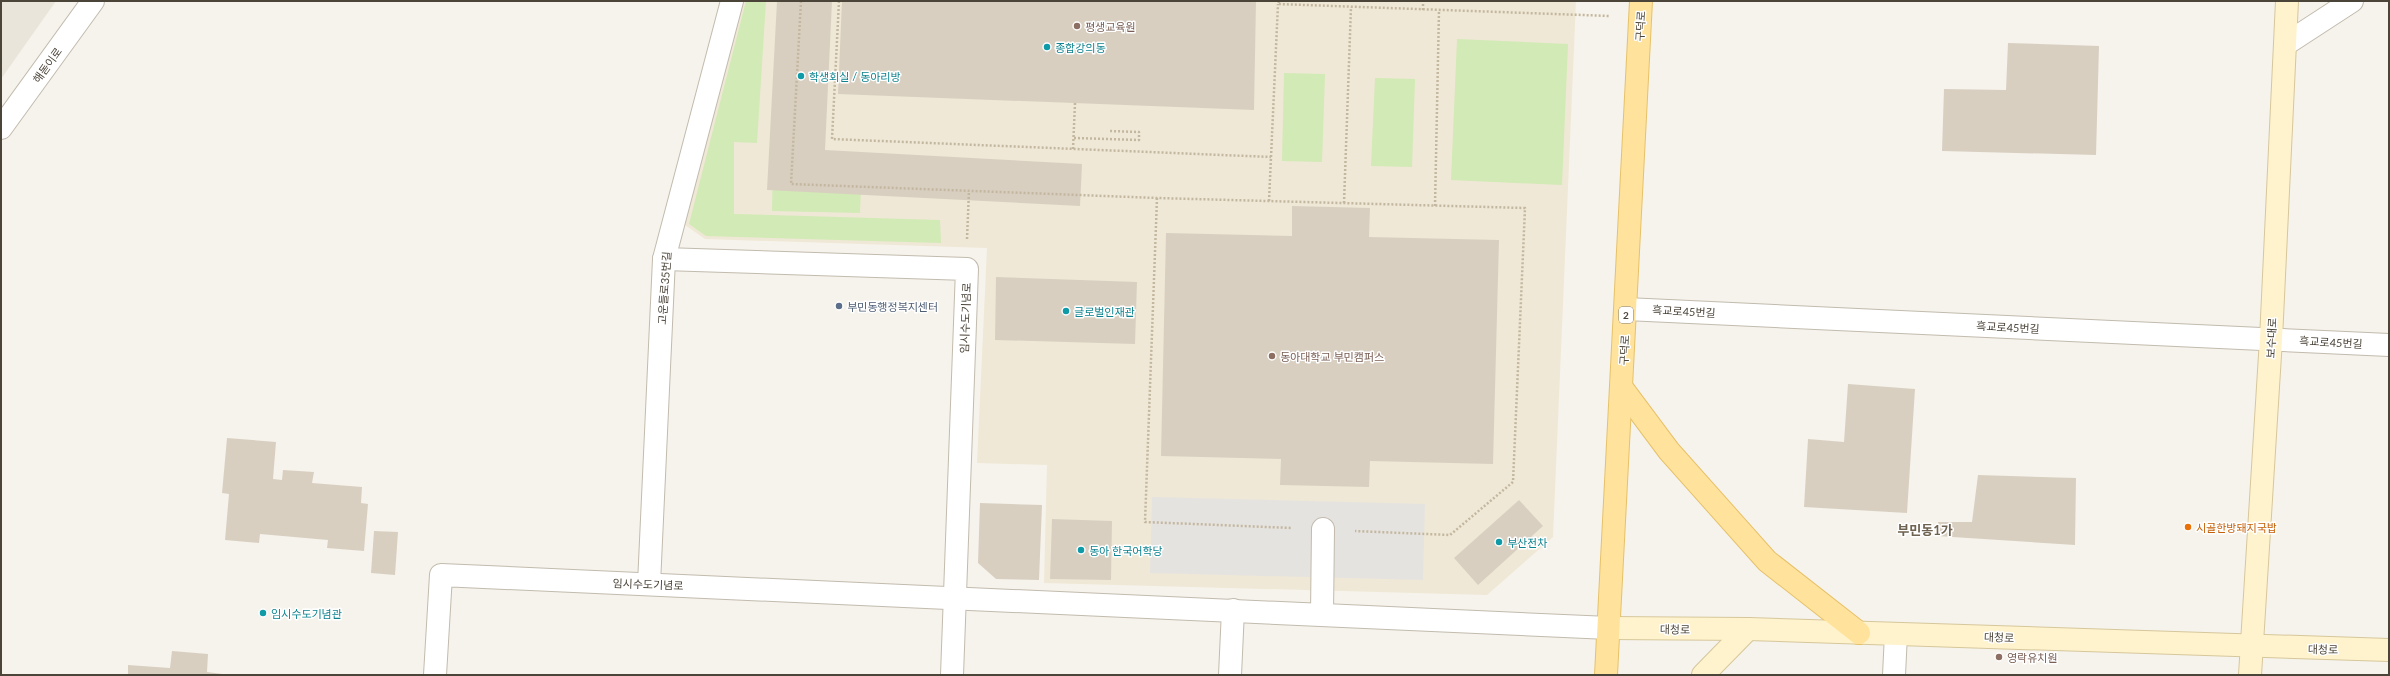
<svg xmlns="http://www.w3.org/2000/svg" width="2390" height="676" viewBox="0 0 2390 676" font-family="Lato,'Noto Sans KR',sans-serif">
  <style>
    .residential { fill: #eae5da }
    .education { fill: #efe8d6 }
    .green { fill: #d2eab5 }
    .parking { fill: #e5e3e0 }
    .building { fill: #d8cfc1 }
    .lines { fill: none; stroke-linecap: round; stroke-linejoin: round }
    .service-casing { stroke: #c2bbae; stroke-width: 24 }
    .minor-casing { stroke: #c2bbae; stroke-width: 24 }
    .tertiary-casing { stroke: #c2bbae; stroke-width: 24 }
    .secondary-casing { stroke: #d6c79b; stroke-width: 24 }
    .primary-casing { stroke: #e6c16a; stroke-width: 24 }
    .path { stroke: #c4b79f; stroke-width: 2.5; stroke-dasharray: 2 2; stroke-linecap: butt }
    .service { stroke: #fff; stroke-width: 22 }
    .minor { stroke: #fff; stroke-width: 22 }
    .tertiary { stroke: #fff; stroke-width: 22 }
    .secondary { stroke: #fff3cd; stroke-width: 22 }
    .primary { stroke: #ffe39c; stroke-width: 22 }
    .education-dot { fill: #8d6e63; stroke: #fff; stroke-width: 1.5 }
    .culture-dot { fill: #0f9aa8; stroke: #fff; stroke-width: 1.5 }
    .service-dot { fill: #5c6f8a; stroke: #fff; stroke-width: 1.5 }
    .food-dot { fill: #e8710a; stroke: #fff; stroke-width: 1.5 }
    .labels { text-anchor: middle; dominant-baseline: central; stroke-width: 3; stroke-linejoin: round; paint-order: stroke }
    .shield { fill: #fff; stroke: #817c74; stroke-width: 1 }
    .shield-label { font-size: 10px; font-weight: bold; fill: #4b4439 }
    .education-label { font-size: 11px; fill: #785e54; stroke: #fff; text-anchor: start }
    .street-label { font-size: 11px; fill: #4b4439; stroke: #fff }
    .culture-label { font-size: 11px; fill: #0d838f; stroke: #fff; text-anchor: start }
    .service-label { font-size: 11px; fill: #4e5e75; stroke: #fff; text-anchor: start }
    .food-label { font-size: 11px; fill: #c56008; stroke: #fff; text-anchor: start }
    .quarter-label { font-size: 13px; font-weight: bold; fill: #6e6250; stroke: #fff }
  </style>
  <rect width="100%" height="100%" fill="#f6f3ec"/>
  <path class="residential" d="M 1,1 L 56,1 L 1,79 Z"/>
  <path class="education" d="M 743,1 L 1576,1 L 1553,537 L 1487,595 L 1044,583 L 1047,465 L 977,463 L 987,248 L 705,239 L 685,225 Z"/>
  <g class="green">
    <path d="M 746,1 L 766,1 L 757,143 L 734,142 L 734,214 L 940,220 L 941,243 L 706,236 L 689,224 Z"/>
    <path d="M 1457,39 L 1568,44 L 1562,185 L 1451,180 Z"/>
    <path d="M 1284,73 L 1325,74 L 1322,162 L 1282,161 Z"/>
    <path d="M 1375,78 L 1415,79 L 1412,167 L 1371,166 Z"/>
    <path d="M 773,157 L 862,159 L 860,213 L 772,211 Z"/>
  </g>
  <path class="parking" d="M 1152,497 L 1425,504 L 1423,580 L 1150,573 Z"/>
  <g class="building">
    <path d="M 777,1 L 832,1 L 825,150 L 1082,164 L 1080,206 L 767,190 Z"/>
    <path d="M 842,1 L 1256,1 L 1254,110 L 838,94 Z"/>
    <path d="M 2008,43 L 2099,46 L 2096,155 L 1942,151 L 1944,89 L 2006,90 Z"/>
    <path d="M 1292,206 L 1370,208 L 1369,237 L 1499,240 L 1493,464 L 1370,461 L 1369,487 L 1280,485 L 1281,459 L 1161,456 L 1166,233 L 1292,236 Z"/>
    <path d="M 996,277 L 1137,282 L 1135,344 L 995,340 Z"/>
    <path d="M 1848,384 L 1915,389 L 1907,513 L 1804,507 L 1808,439 L 1844,442 Z"/>
    <path d="M 227,438 L 276,442 L 273,479 L 282,480 L 283,470 L 314,472 L 312,483 L 362,487 L 361,503 L 368,504 L 364,551 L 327,548 L 328,540 L 260,534 L 259,543 L 225,540 L 229,494 L 222,493 Z"/>
    <path d="M 1978,475 L 2076,478 L 2075,545 L 1937,536 L 1938,522 L 1972,522 Z"/>
    <path d="M 1519,500 L 1543,526 L 1478,585 L 1454,558 Z"/>
    <path d="M 980,503 L 1042,505 L 1039,580 L 996,579 L 978,563 Z"/>
    <path d="M 1052,519 L 1112,521 L 1111,580 L 1050,579 Z"/>
    <path d="M 374,531 L 398,532 L 395,575 L 371,573 Z"/>
    <path d="M 172,651 L 208,654 L 207,672 L 230,675 L 128,675 L 128,665 L 170,668 Z"/>
  </g>
  <g class="lines">
    <defs>
      <path id="service" d="M 1322,614 L 1323,529"/>
      <g id="minor">
        <path d="M 2286,44 L 2352,1"/>
        <path d="M 664,259 L 967,269 L 952,675"/>
        <path d="M 1626,309 L 2389,345"/>
        <path d="M 649,584 L 664,259 L 732,1"/>
        <path d="M 435,675 L 441,575 L 1609,628"/>
        <path d="M 1230,675 L 1233,610"/>
        <path d="M 1894,675 L 1896,634"/>
      </g>
      <path id="tertiary" d="M 1,128 L 93,1"/>
      <g id="secondary">
        <path d="M 1609,628 L 1748,629 L 2389,650"/>
        <path d="M 1703,675 L 1748,629"/>
        <path d="M 2250,675 L 2271,339 L 2287,1"/>
      </g>
      <g id="primary">
        <path d="M 1622,388 L 1669,451 L 1767,561 L 1859,633"/>
        <path d="M 1606,675 L 1641,1"/>
      </g>
    </defs>
    <use href="#service" class="service-casing"/>
    <use href="#minor" class="minor-casing"/>
    <use href="#tertiary" class="tertiary-casing"/>
    <use href="#secondary" class="secondary-casing"/>
    <use href="#primary" class="primary-casing"/>
    <g class="path">
      <path d="M 801,1 L 791,184 L 1157,198 L 1525,208 L 1513,482 L 1450,535 L 1355,531"/>
      <path d="M 839,1 L 832,139 L 1271,157"/>
      <path d="M 1279,1 L 1278,4 L 1610,16"/>
      <path d="M 1423,10 L 1423,1"/>
      <path d="M 1074,138 L 1139,140 L 1139,132 L 1109,131"/>
      <path d="M 1073,149 L 1075,103"/>
      <path d="M 1157,198 L 1145,522 L 1292,528"/>
      <path d="M 1269,201 L 1278,4"/>
      <path d="M 1344,203 L 1351,7"/>
      <path d="M 1435,206 L 1439,10"/>
      <path d="M 967,239 L 969,191"/>
    </g>
    <use href="#service" class="service"/>
    <use href="#minor" class="minor"/>
    <use href="#tertiary" class="tertiary"/>
    <use href="#secondary" class="secondary"/>
    <use href="#primary" class="primary"/>
  </g>
  <g class="education-dot">
    <circle cx="1077" cy="26" r="4"/>
    <circle cx="1272" cy="356" r="4"/>
    <circle cx="1999" cy="657" r="4"/>
  </g>
  <g class="culture-dot">
    <circle cx="1047" cy="47" r="4"/>
    <circle cx="801" cy="76" r="4"/>
    <circle cx="1066" cy="311" r="4"/>
    <circle cx="1499" cy="542" r="4"/>
    <circle cx="1081" cy="550" r="4"/>
    <circle cx="263" cy="613" r="4"/>
  </g>
  <circle class="service-dot" cx="839" cy="306" r="4"/>
  <circle class="food-dot" cx="2188" cy="527" r="4"/>
  <g class="labels">
    <rect class="shield" x="1619" y="307" width="14" height="16" rx="3"/>
    <g class="shield-label">
      <text x="1626" y="315">2</text>
    </g>
    <g class="education-label">
      <text x="1085" y="26">평생교육원</text>
      <text x="1280" y="356">동아대학교 부민캠퍼스</text>
      <text x="2007" y="657">영락유치원</text>
    </g>
    <g class="street-label">
      <text transform="translate(1640 26) rotate(-87)">구덕로</text>
      <text transform="translate(47 65) rotate(-54)">해돋이로</text>
      <text transform="translate(664 288) rotate(-86)">고운들로35번길</text>
      <text transform="translate(1684 311) rotate(3)">흑교로45번길</text>
      <text transform="translate(965 318) rotate(-88)">임시수도기념로</text>
      <text transform="translate(2008 327) rotate(3)">흑교로45번길</text>
      <text transform="translate(2271 338) rotate(-87)">보수대로</text>
      <text transform="translate(2331 342) rotate(3)">흑교로45번길</text>
      <text transform="translate(1624 350) rotate(-87)">구덕로</text>
      <text transform="translate(648 584) rotate(2)">임시수도기념로</text>
      <text transform="translate(1675 629) rotate(1)">대청로</text>
      <text transform="translate(1999 637) rotate(2)">대청로</text>
      <text transform="translate(2323 649) rotate(1)">대청로</text>
    </g>
    <g class="culture-label">
      <text x="1055" y="47">종합강의동</text>
      <text x="809" y="76">학생회실 / 동아리방</text>
      <text x="1074" y="311">글로벌인재관</text>
      <text x="1507" y="542">부산전차</text>
      <text x="1089" y="550">동아 한국어학당</text>
      <text x="271" y="613">임시수도기념관</text>
    </g>
    <g class="service-label">
      <text x="847" y="306">부민동행정복지센터</text>
    </g>
    <g class="food-label">
      <text x="2196" y="527">시골한방돼지국밥</text>
    </g>
    <g class="quarter-label">
      <text x="1925" y="530">부민동1가</text>
    </g>
  </g>
  <rect width="2390" height="676" fill="none" stroke="#4b4439" stroke-width="4"/>
</svg>
